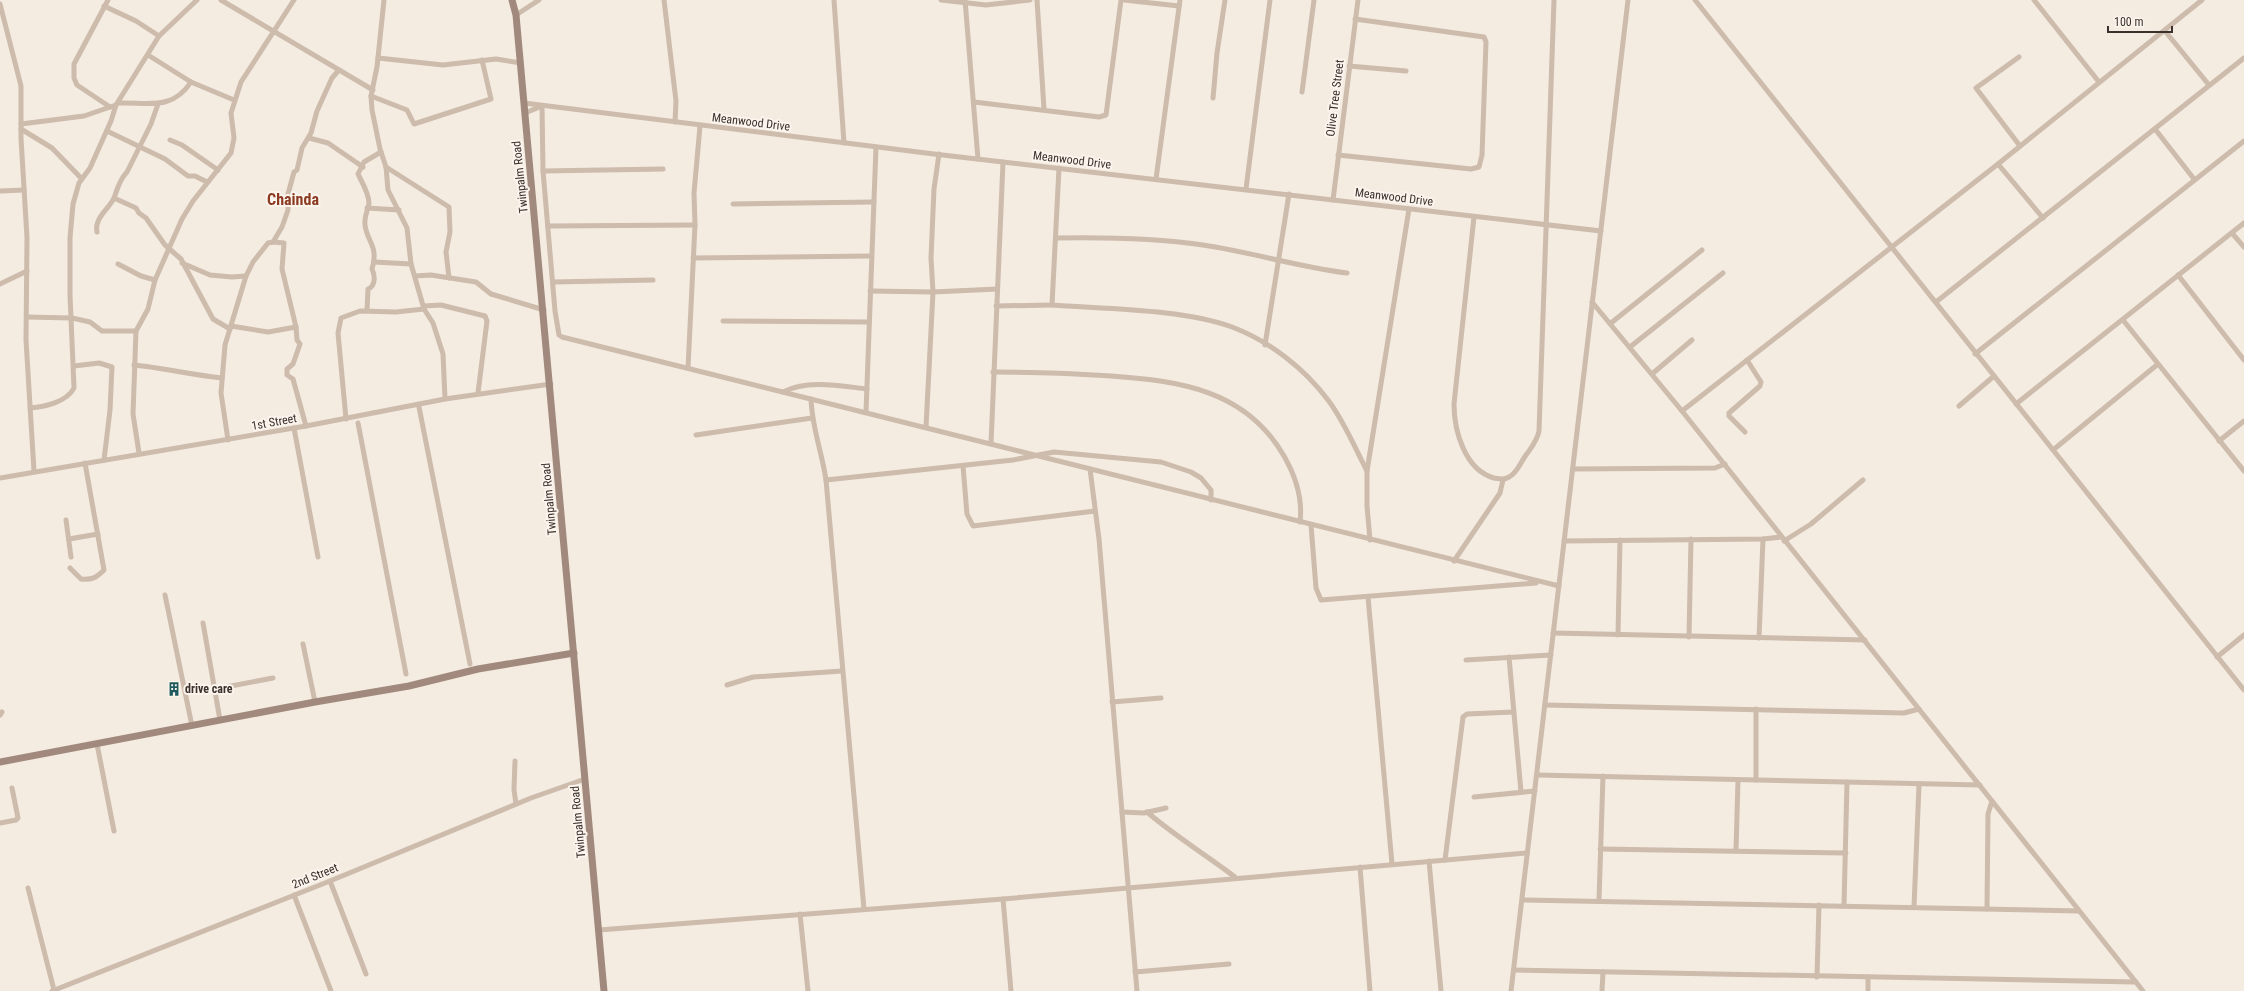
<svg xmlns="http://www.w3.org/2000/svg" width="2244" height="991" viewBox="0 0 2244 991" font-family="'Roboto Condensed',sans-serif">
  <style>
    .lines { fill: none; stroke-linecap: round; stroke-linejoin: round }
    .street { stroke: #cdbbac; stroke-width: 5 }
    .secondary { stroke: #a18a7d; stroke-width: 7 }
    .labels { text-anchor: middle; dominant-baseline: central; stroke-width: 4; stroke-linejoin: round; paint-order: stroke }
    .street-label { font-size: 12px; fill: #3b302b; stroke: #fbf5ee }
    .poi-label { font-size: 12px; font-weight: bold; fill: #3b302b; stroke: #fbf5ee; text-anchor: start }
    .district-label { font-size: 16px; font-weight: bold; fill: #8c3b22; stroke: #fbf5ee }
  </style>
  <rect width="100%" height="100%" fill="#f4ebe1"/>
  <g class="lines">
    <g class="street">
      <path d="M 108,0 L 74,64 L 74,78 L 77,85 L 110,107"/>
      <path d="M 221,0 L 373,90"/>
      <path d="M 384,0 L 377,67 L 371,96 L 372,110 L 380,149 L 386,167 L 388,190 L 407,228 L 411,264 L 424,309 L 433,323 L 443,354 L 445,399"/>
      <path d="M 664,0 L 676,101 L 675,122"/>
      <path d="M 834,0 L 844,143"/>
      <path d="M 941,0 L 986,5 L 1030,0"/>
      <path d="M 965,0 L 978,159"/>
      <path d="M 1037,0 L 1044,109"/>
      <path d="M 1124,0 L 1179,6"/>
      <path d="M 1695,0 L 2244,690"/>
      <path d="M 2034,0 L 2099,82"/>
      <path d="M 0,4 L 21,86 L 21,138 L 27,238 L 26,340 L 34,471"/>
      <path d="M 104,6 L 136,21 L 159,36"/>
      <path d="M 516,15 L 539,0"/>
      <path d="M 2165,31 L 2209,85"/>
      <path d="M 148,55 L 191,82 L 234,100"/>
      <path d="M 2019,57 L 1976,88 L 2020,146"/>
      <path d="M 378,58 L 443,65 L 496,59 L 521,63"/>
      <path d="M 1349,66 L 1406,71"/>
      <path d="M 1302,92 L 1314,0"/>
      <path d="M 371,96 L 407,110 L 414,124 L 491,99 L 482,60"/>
      <path d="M 1213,98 L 1217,53 L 1225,0"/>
      <path d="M 974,102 L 1099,117 L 1106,115 L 1121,0"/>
      <path d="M 119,103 C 148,102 172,111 191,82"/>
      <path d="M 524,103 L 934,154 L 1601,231"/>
      <path d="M 542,106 L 543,171 L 555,311 L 559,335 L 562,337 L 1559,586"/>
      <path d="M 525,113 L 542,106"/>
      <path d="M 21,124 L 84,116 L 116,105 L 159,36 L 197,0"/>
      <path d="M 21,129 L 52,148 L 82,179"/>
      <path d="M 2155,129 L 2194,179"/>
      <path d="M 107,131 L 165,159 L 188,176 L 195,176 L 207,182"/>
      <path d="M 309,138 L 328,143 L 363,167"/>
      <path d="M 170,140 L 182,145 L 218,170"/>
      <path d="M 1338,155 L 1471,169 L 1479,167 L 1482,155 L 1486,42 L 1484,37 L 1355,19"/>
      <path d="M 1998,164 L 2043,218"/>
      <path d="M 386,167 L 449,207 L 450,232 L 446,252 L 449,278"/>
      <path d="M 1059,168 L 1052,305 C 1106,309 1183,309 1232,327 C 1269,341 1304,368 1328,400 C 1344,421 1355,448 1367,471"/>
      <path d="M 543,171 L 663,169"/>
      <path d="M 1156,179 L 1180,0"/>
      <path d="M 1246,189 L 1270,0"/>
      <path d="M 0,191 L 24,190"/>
      <path d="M 114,198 L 136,208 L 139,213 L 146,218 L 165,245 L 181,259 L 213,319 L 230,329"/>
      <path d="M 1333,200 L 1358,0"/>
      <path d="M 733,204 L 874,202"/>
      <path d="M 367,208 L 399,210"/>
      <path d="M 1474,217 L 1454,404 C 1454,431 1465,470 1494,478 C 1500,479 1504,480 1509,477 C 1516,474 1520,464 1524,458 C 1530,449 1537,442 1539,431 L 1554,0"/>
      <path d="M 548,226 L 695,225"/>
      <path d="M 97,232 C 94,218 109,209 114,198 C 118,188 119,180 127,172 L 151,124 L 158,104"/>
      <path d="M 2232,233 L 2244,247"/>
      <path d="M 1056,238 C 1105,237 1154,238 1203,245 C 1251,252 1298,267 1347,273"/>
      <path d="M 273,242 L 284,243 L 282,269 L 296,327 L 297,340 L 300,344 L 293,364 L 287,369 L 287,375 L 293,379 L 306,426"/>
      <path d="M 693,258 L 871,256"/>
      <path d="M 374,262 L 411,264"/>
      <path d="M 182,263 L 210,275 L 232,277 L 246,276"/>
      <path d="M 118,264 L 141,276 L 155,280"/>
      <path d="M 2178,275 L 2244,360"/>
      <path d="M 415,276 L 431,275 L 476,282 L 491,294 L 544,310"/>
      <path d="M 553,282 L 653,280"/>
      <path d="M 0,284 L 27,271"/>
      <path d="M 870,291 L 933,292 L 997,289"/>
      <path d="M 1592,302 L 1682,411 L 2143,991"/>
      <path d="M 1936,302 L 2244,58"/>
      <path d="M 424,306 L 441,305 L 485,316 L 487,321 L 478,393"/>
      <path d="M 996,306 L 1052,305"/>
      <path d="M 367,310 L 368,289 C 376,286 375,275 372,269 C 379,246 367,242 365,225 C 364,217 368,210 369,203 C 369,194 362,182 358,174 L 364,162 L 381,152"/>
      <path d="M 27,317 L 72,318 L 90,322 L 102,331 L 136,331"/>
      <path d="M 2123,320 L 2244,471"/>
      <path d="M 723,321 L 869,322"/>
      <path d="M 1611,323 L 1702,250"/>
      <path d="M 231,326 L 268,332 L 296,327"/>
      <path d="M 1265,345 L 1289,194"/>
      <path d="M 1630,347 L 1723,273"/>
      <path d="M 1975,354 L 2244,141"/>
      <path d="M 134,365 C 164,368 192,375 222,378"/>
      <path d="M 74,366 L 99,363 L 112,367 L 110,410 L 104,460"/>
      <path d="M 688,368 L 695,225 L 694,193 L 700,126"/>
      <path d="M 993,372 C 1033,372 1072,373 1111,376 C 1180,381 1246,390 1284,456 C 1296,477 1303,498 1300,522"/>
      <path d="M 1652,374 L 1692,340"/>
      <path d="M 783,392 C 807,379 841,386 867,389"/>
      <path d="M 811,399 C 812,428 822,452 826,480 L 864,909"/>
      <path d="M 2016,404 L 2244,223"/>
      <path d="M 1959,406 L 1994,376"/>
      <path d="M 419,407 L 470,664"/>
      <path d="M 30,408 C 44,407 67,402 74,388 L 70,295 L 70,238 L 73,204 L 79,183 L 90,168 L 111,121 L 116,105"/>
      <path d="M 1682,411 L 1998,164 L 2202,0"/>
      <path d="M 866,412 L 876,147"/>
      <path d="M 346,419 L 338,333 L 341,318 L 360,311 L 396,312 L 424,309"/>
      <path d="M 358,423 L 406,674"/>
      <path d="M 926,427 L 933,292 L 931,258 L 934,189 L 939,154"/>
      <path d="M 294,428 L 318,557"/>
      <path d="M 1745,432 L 1729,416 L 1729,413 L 1760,386 L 1761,382 L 1747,360"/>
      <path d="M 696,435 L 812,418"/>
      <path d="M 228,440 L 221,393 L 225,345 L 246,276 L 253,262 L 268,243 L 273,242 L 282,227 L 288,210 L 288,194 L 294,172 L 297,170 L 302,148 L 311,133 L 317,111 L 332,78 L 339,70"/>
      <path d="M 2219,441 L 2244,421"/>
      <path d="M 991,444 L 1003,162"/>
      <path d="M 2053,450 L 2158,364"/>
      <path d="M 139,453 L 133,414 L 136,331 L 148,309 L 155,280 L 182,219 L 193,201 L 231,153 L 234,138 L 231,113 L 241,82 L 294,0"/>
      <path d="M 963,466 L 967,514 L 973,526 L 1095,511"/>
      <path d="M 1090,469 L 1099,539 L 1137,991"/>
      <path d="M 1573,469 L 1715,468 L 1725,464"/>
      <path d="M 0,478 L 306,426 L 445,399 L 551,384"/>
      <path d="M 826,480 L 1013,460 L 1054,452 L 1161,462 L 1191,472 L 1201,478 L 1211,490 L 1211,500"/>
      <path d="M 66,520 L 71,557"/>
      <path d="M 1311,525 L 1316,588 L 1321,600 L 1536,583"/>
      <path d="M 69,539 L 98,534"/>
      <path d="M 1370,540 L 1367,506 L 1367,471 L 1409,209"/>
      <path d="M 1564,541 L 1763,539 L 1781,537"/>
      <path d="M 1784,541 L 1811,524 L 1863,480"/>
      <path d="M 1454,561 L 1500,493 L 1503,480"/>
      <path d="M 70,568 L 81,579 C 92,580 96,578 104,570 L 85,463"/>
      <path d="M 165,595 L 192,726"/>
      <path d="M 1368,597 L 1392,864"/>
      <path d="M 203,623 L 220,720"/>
      <path d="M 1553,633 L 1865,640"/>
      <path d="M 1618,635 L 1620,540"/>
      <path d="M 1689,637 L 1691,539"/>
      <path d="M 1759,638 L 1763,539"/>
      <path d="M 303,644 L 315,702"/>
      <path d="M 1509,657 L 1521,792"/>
      <path d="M 2217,657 L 2244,635"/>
      <path d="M 1466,660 L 1551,655"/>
      <path d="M 727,685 L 753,677 L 842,671"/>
      <path d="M 215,689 L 273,678"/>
      <path d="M 1112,702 L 1161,698"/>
      <path d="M 1545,705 L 1904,713 L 1919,709"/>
      <path d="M 0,715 L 2,712"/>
      <path d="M 97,744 L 114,831"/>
      <path d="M 515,761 L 514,790 L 516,804"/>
      <path d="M 1537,775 L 1980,785"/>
      <path d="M 1756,780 L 1756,709"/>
      <path d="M 1474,797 L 1535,791"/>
      <path d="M 1122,812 L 1144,813 L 1166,808"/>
      <path d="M 1147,812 C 1175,836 1206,855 1235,877"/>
      <path d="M 0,823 L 16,820 L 18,818 L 12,788"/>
      <path d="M 1600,849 L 1846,853"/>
      <path d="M 1736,850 L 1738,780"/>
      <path d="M 1445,860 L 1463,717 L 1467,714 L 1514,712"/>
      <path d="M 1429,861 L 1441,991"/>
      <path d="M 1360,867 L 1370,991"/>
      <path d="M 330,881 L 366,974"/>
      <path d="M 28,888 L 54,990"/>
      <path d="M 294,895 L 331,991"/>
      <path d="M 1003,899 L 1011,991"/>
      <path d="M 1523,900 L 2079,911"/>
      <path d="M 1599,900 L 1603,776"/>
      <path d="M 1844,906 L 1847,782"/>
      <path d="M 1914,907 L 1919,785"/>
      <path d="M 1987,909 L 1988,814 L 1992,801"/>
      <path d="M 800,914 L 808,991"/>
      <path d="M 599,930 L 1003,899 L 1527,853"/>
      <path d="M 1514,970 L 2136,982"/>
      <path d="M 1135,972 L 1229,964"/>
      <path d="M 1817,977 L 1819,905"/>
      <path d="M 52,991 L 330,881 L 531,798 L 585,779"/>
      <path d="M 1511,991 L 1628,0"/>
      <path d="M 1602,991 L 1603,972"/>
      <path d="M 1868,991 L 1868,977"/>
    </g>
    <g class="secondary">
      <path d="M 512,0 L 516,15 L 604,991"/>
      <path d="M 0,762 L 315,702 L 409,686 L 478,669 L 574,653"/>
    </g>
  </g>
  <defs>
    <symbol id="building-bare" viewBox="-9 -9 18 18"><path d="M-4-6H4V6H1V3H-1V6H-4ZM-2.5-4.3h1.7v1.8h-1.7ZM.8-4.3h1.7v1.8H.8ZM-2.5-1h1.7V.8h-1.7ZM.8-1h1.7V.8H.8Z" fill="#1f5a5e" stroke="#fbf5ee" stroke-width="2.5" paint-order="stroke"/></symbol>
  </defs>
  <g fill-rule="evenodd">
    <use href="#building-bare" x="164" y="679" width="20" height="20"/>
  </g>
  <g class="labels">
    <g class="street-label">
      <text transform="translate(1335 98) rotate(-83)">Olive Tree Street</text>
      <text transform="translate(751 122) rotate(7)">Meanwood Drive</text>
      <text transform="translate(1072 160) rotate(7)">Meanwood Drive</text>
      <text transform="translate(520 177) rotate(-96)">Twinpalm Road</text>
      <text transform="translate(1394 197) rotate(7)">Meanwood Drive</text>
      <text transform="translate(274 422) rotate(-10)">1st Street</text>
      <text transform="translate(549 499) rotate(-95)">Twinpalm Road</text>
      <text transform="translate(578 822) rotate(-95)">Twinpalm Road</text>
      <text transform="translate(315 876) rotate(-22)">2nd Street</text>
    </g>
    <g class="poi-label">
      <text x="185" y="689">drive care</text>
    </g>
    <g class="district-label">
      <text x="293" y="199">Chainda</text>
    </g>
  </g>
  <path d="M2108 26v6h64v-6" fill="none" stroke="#3b302b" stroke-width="2"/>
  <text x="2114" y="26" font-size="12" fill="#3b302b" stroke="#fbf5ee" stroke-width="3" paint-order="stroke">100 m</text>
</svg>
